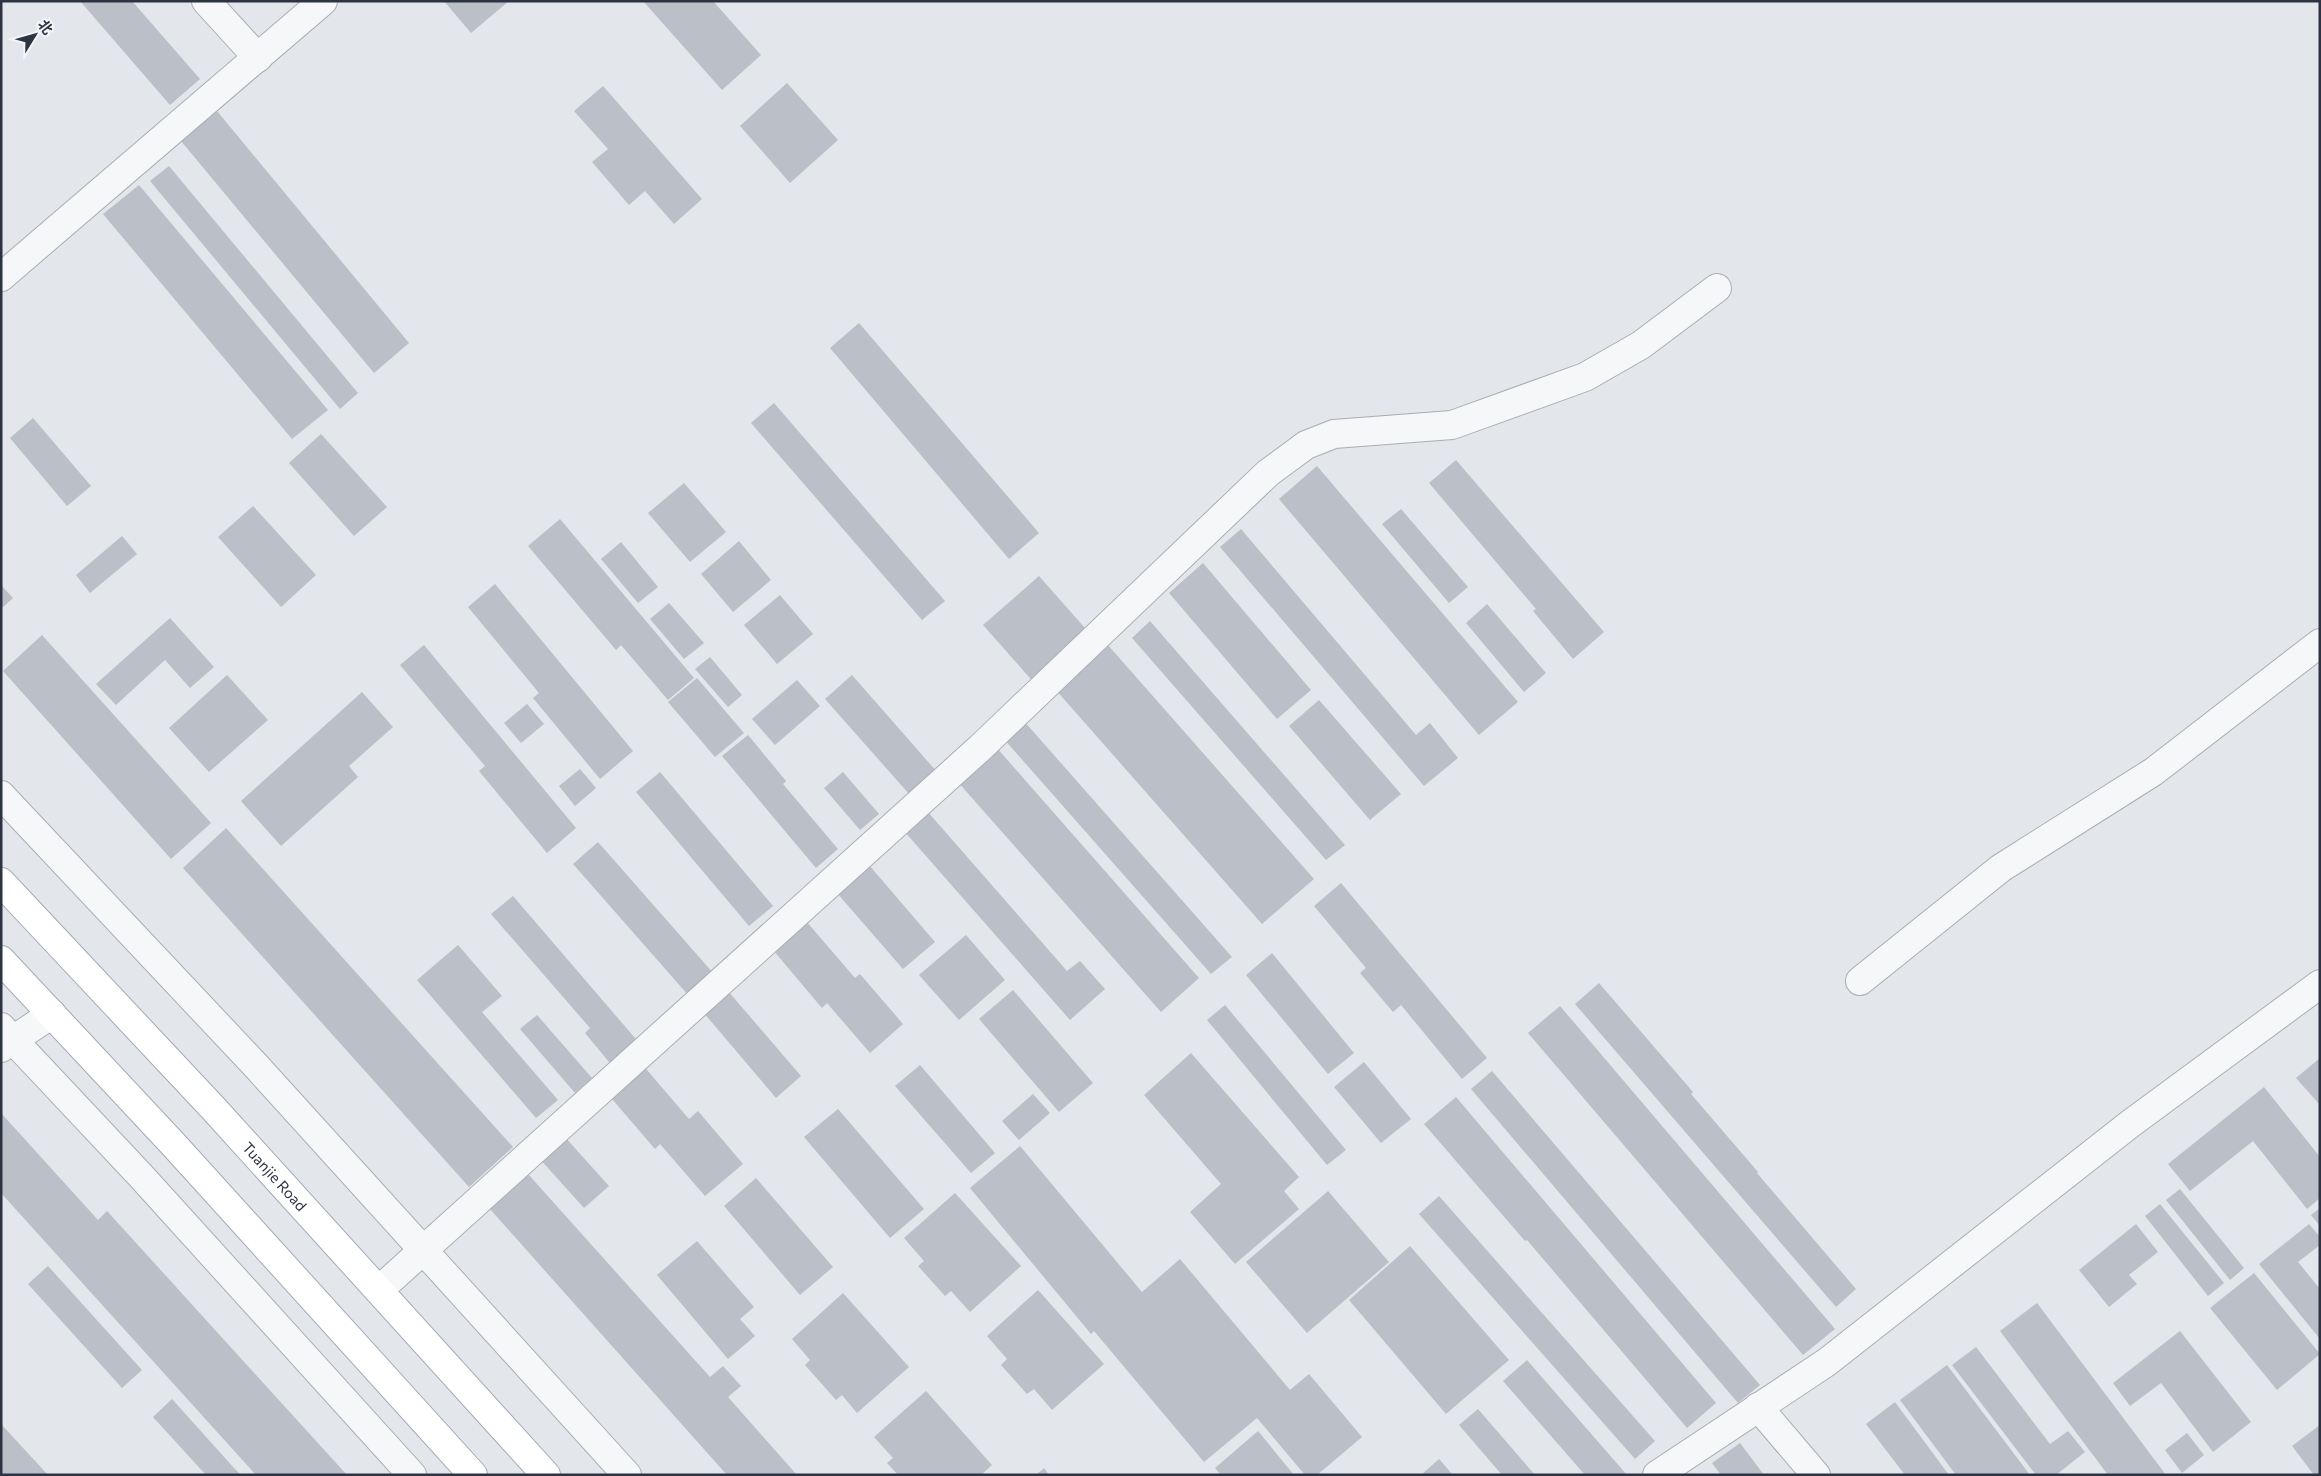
<svg xmlns="http://www.w3.org/2000/svg" width="2321" height="1476" viewBox="0 0 2321 1476" font-family="Commissioner,'Noto Sans SC',sans-serif">
  <style>
    .building { fill: #bbbfc7 }
    .lines { fill: none; stroke-linecap: round; stroke-linejoin: round }
    .minor-casing { stroke: #a8adb5; stroke-width: 30 }
    .major-casing { stroke: #a3aab6; stroke-width: 30 }
    .minor { stroke: #f6f7f9; stroke-width: 28 }
    .major { stroke: #fff; stroke-width: 28 }
    .labels { text-anchor: middle; dominant-baseline: central; stroke-width: 4; stroke-linejoin: round; paint-order: stroke }
    .street-label { font-size: 15px; fill: #2c3342; stroke: #f3f5f8 }
  </style>
  <rect width="100%" height="100%" fill="#e3e6eb"/>
  <g class="building">
    <path d="M 80,1 L 132,1 L 200,79 L 170,105 Z"/>
    <path d="M 444,1 L 509,1 L 471,33 Z"/>
    <path d="M 643,1 L 713,1 L 761,55 L 722,90 Z"/>
    <path d="M 787,83 L 838,140 L 790,183 L 740,126 Z"/>
    <path d="M 603,86 L 702,199 L 674,224 L 645,191 L 629,205 L 592,162 L 608,149 L 574,111 Z"/>
    <path d="M 217,111 L 409,343 L 374,373 L 181,141 Z"/>
    <path d="M 169,166 L 358,393 L 340,409 L 150,181 Z"/>
    <path d="M 139,185 L 328,410 L 292,439 L 103,214 Z"/>
    <path d="M 859,323 L 1039,533 L 1009,559 L 830,348 Z"/>
    <path d="M 774,403 L 945,601 L 922,620 L 751,423 Z"/>
    <path d="M 33,418 L 91,486 L 67,506 L 10,438 Z"/>
    <path d="M 321,434 L 387,507 L 354,536 L 289,463 Z"/>
    <path d="M 1456,460 L 1604,632 L 1573,659 L 1533,611 L 1536,609 L 1429,483 Z"/>
    <path d="M 1317,466 L 1518,702 L 1479,735 L 1279,499 Z"/>
    <path d="M 684,483 L 726,532 L 690,562 L 648,513 Z"/>
    <path d="M 253,506 L 316,575 L 281,607 L 218,537 Z"/>
    <path d="M 1401,509 L 1468,587 L 1449,603 L 1382,524 Z"/>
    <path d="M 560,519 L 694,678 L 668,700 L 621,645 L 616,650 L 528,546 Z"/>
    <path d="M 1241,529 L 1416,735 L 1430,723 L 1458,758 L 1424,786 L 1220,547 Z"/>
    <path d="M 122,536 L 137,554 L 90,593 L 76,575 Z"/>
    <path d="M 739,541 L 771,580 L 733,612 L 701,574 Z"/>
    <path d="M 621,542 L 658,587 L 638,603 L 601,559 Z"/>
    <path d="M 1203,563 L 1311,690 L 1277,719 L 1169,593 Z"/>
    <path d="M 1039,576 L 1092,636 L 1036,685 L 983,625 Z"/>
    <path d="M 495,584 L 633,751 L 600,779 L 533,698 L 539,693 L 468,607 Z"/>
    <path d="M 1,585 L 13,598 L 1,609 Z"/>
    <path d="M 780,595 L 813,634 L 777,664 L 744,625 Z"/>
    <path d="M 669,603 L 704,643 L 684,659 L 650,619 Z"/>
    <path d="M 1487,604 L 1546,673 L 1524,692 L 1466,623 Z"/>
    <path d="M 170,618 L 214,667 L 190,688 L 165,660 L 116,705 L 96,684 Z"/>
    <path d="M 1150,621 L 1345,845 L 1326,860 L 1132,638 Z"/>
    <path d="M 42,635 L 211,823 L 171,859 L 3,671 Z"/>
    <path d="M 1107,644 L 1314,879 L 1262,924 L 1055,689 Z"/>
    <path d="M 424,645 L 576,828 L 547,853 L 479,771 L 485,766 L 400,665 Z"/>
    <path d="M 710,657 L 742,695 L 728,707 L 695,669 Z"/>
    <path d="M 227,675 L 268,720 L 209,772 L 169,728 Z"/>
    <path d="M 852,675 L 937,772 L 910,795 L 825,699 Z"/>
    <path d="M 697,678 L 744,733 L 715,757 L 668,702 Z"/>
    <path d="M 797,680 L 820,706 L 775,745 L 752,719 Z"/>
    <path d="M 362,692 L 393,727 L 349,766 L 358,777 L 281,846 L 241,801 Z"/>
    <path d="M 1319,700 L 1401,794 L 1370,820 L 1289,726 Z"/>
    <path d="M 527,704 L 544,724 L 521,743 L 504,723 Z"/>
    <path d="M 1023,720 L 1232,957 L 1211,974 L 1003,738 Z"/>
    <path d="M 748,735 L 786,781 L 783,784 L 838,849 L 816,868 L 722,756 Z"/>
    <path d="M 996,747 L 1199,978 L 1161,1012 L 957,781 Z"/>
    <path d="M 580,769 L 596,788 L 575,806 L 559,786 Z"/>
    <path d="M 660,772 L 773,906 L 749,926 L 636,792 Z"/>
    <path d="M 843,772 L 879,814 L 860,830 L 824,788 Z"/>
    <path d="M 927,811 L 1067,971 L 1080,961 L 1105,989 L 1070,1020 L 904,831 Z"/>
    <path d="M 226,828 L 513,1147 L 469,1187 L 183,868 Z"/>
    <path d="M 598,842 L 714,974 L 689,996 L 573,864 Z"/>
    <path d="M 869,865 L 935,942 L 903,969 L 837,893 Z"/>
    <path d="M 1341,883 L 1487,1058 L 1462,1079 L 1401,1005 L 1393,1012 L 1360,973 L 1366,968 L 1314,906 Z"/>
    <path d="M 513,896 L 641,1045 L 614,1068 L 585,1033 L 590,1028 L 491,914 Z"/>
    <path d="M 806,921 L 855,978 L 860,974 L 903,1024 L 870,1053 L 827,1003 L 822,1008 L 773,950 Z"/>
    <path d="M 966,935 L 1005,980 L 959,1020 L 919,975 Z"/>
    <path d="M 458,945 L 502,996 L 482,1012 L 558,1100 L 536,1118 L 417,980 Z"/>
    <path d="M 1272,953 L 1354,1053 L 1328,1074 L 1246,975 Z"/>
    <path d="M 1599,983 L 1693,1092 L 1691,1094 L 1758,1172 L 1757,1173 L 1856,1289 L 1836,1307 L 1575,1004 Z"/>
    <path d="M 1013,990 L 1093,1083 L 1059,1112 L 979,1019 Z"/>
    <path d="M 728,991 L 801,1076 L 776,1098 L 703,1012 Z"/>
    <path d="M 1225,1005 L 1346,1150 L 1327,1165 L 1207,1020 Z"/>
    <path d="M 1560,1006 L 1835,1329 L 1803,1355 L 1528,1033 Z"/>
    <path d="M 537,1015 L 592,1078 L 575,1093 L 520,1029 Z"/>
    <path d="M 1191,1053 L 1299,1177 L 1284,1191 L 1299,1209 L 1235,1264 L 1190,1212 L 1221,1184 L 1144,1095 Z"/>
    <path d="M 2320,1058 L 2320,1105 L 2296,1078 Z"/>
    <path d="M 1364,1062 L 1411,1119 L 1381,1143 L 1334,1087 Z"/>
    <path d="M 641,1063 L 689,1119 L 698,1111 L 743,1164 L 705,1196 L 660,1144 L 655,1149 L 606,1092 Z"/>
    <path d="M 920,1065 L 995,1153 L 971,1173 L 895,1086 Z"/>
    <path d="M 1492,1071 L 1760,1385 L 1738,1403 L 1471,1089 Z"/>
    <path d="M 2264,1087 L 2320,1157 L 2320,1198 L 2307,1209 L 2253,1141 L 2190,1191 L 2168,1164 Z"/>
    <path d="M 1033,1094 L 1050,1113 L 1019,1140 L 1002,1121 Z"/>
    <path d="M 1456,1097 L 1716,1403 L 1687,1428 L 1527,1240 L 1525,1241 L 1424,1124 Z"/>
    <path d="M 838,1109 L 924,1209 L 890,1238 L 804,1137 Z"/>
    <path d="M 1,1113 L 98,1220 L 107,1211 L 347,1475 L 256,1475 L 1,1193 Z"/>
    <path d="M 564,1136 L 609,1186 L 584,1208 L 539,1158 Z"/>
    <path d="M 1020,1146 L 1142,1292 L 1180,1259 L 1290,1390 L 1309,1374 L 1362,1437 L 1317,1475 L 1305,1475 L 1257,1418 L 1204,1462 L 1094,1331 L 1091,1334 L 970,1188 Z"/>
    <path d="M 528,1174 L 710,1377 L 723,1366 L 741,1386 L 728,1397 L 797,1475 L 727,1475 L 489,1208 Z"/>
    <path d="M 756,1178 L 833,1267 L 800,1295 L 724,1206 Z"/>
    <path d="M 2180,1189 L 2244,1268 L 2230,1280 L 2166,1200 Z"/>
    <path d="M 1328,1191 L 1389,1262 L 1307,1333 L 1246,1262 Z"/>
    <path d="M 955,1193 L 1021,1266 L 970,1312 L 951,1291 L 945,1296 L 918,1266 L 924,1261 L 904,1238 Z"/>
    <path d="M 1439,1196 L 1655,1441 L 1635,1459 L 1419,1214 Z"/>
    <path d="M 2160,1204 L 2224,1283 L 2208,1296 L 2145,1216 Z"/>
    <path d="M 2320,1208 L 2320,1226 L 2311,1215 Z"/>
    <path d="M 2136,1224 L 2158,1252 L 2129,1275 L 2137,1284 L 2109,1307 L 2079,1270 Z"/>
    <path d="M 2309,1224 L 2320,1237 L 2320,1245 L 2298,1262 L 2320,1289 L 2320,1339 L 2259,1264 Z"/>
    <path d="M 697,1241 L 754,1307 L 740,1319 L 755,1336 L 728,1359 L 657,1275 Z"/>
    <path d="M 1410,1246 L 1509,1360 L 1446,1414 L 1349,1300 Z"/>
    <path d="M 48,1266 L 142,1370 L 122,1388 L 28,1284 Z"/>
    <path d="M 2254,1273 L 2320,1354 L 2277,1390 L 2210,1308 Z"/>
    <path d="M 1038,1290 L 1104,1364 L 1052,1410 L 1034,1389 L 1027,1394 L 1001,1365 L 1007,1359 L 987,1336 Z"/>
    <path d="M 843,1293 L 909,1367 L 857,1413 L 842,1395 L 836,1400 L 805,1365 L 810,1360 L 792,1339 Z"/>
    <path d="M 2037,1303 L 2166,1475 L 2108,1475 L 2000,1331 Z"/>
    <path d="M 2180,1331 L 2251,1422 L 2213,1452 L 2161,1383 L 2130,1406 L 2113,1383 Z"/>
    <path d="M 1976,1347 L 2050,1444 L 2068,1431 L 2085,1452 L 2056,1475 L 2036,1475 L 1952,1365 Z"/>
    <path d="M 1527,1360 L 1627,1475 L 1585,1475 L 1503,1381 Z"/>
    <path d="M 1947,1365 L 2030,1475 L 1956,1475 L 1900,1400 Z"/>
    <path d="M 926,1391 L 992,1465 L 981,1475 L 898,1475 L 887,1463 L 893,1458 L 874,1437 Z"/>
    <path d="M 172,1399 L 234,1468 L 241,1475 L 206,1475 L 153,1417 Z"/>
    <path d="M 1895,1402 L 1949,1475 L 1905,1475 L 1866,1424 Z"/>
    <path d="M 1478,1409 L 1535,1475 L 1502,1475 L 1459,1425 Z"/>
    <path d="M 1,1424 L 48,1475 L 1,1475 Z"/>
    <path d="M 2320,1425 L 2320,1475 L 2314,1475 L 2292,1446 Z"/>
    <path d="M 1258,1431 L 1294,1475 L 1221,1475 L 1215,1468 Z"/>
    <path d="M 2187,1433 L 2204,1455 L 2182,1473 L 2165,1450 Z"/>
    <path d="M 1740,1443 L 1764,1475 L 1721,1475 L 1712,1463 Z"/>
    <path d="M 1439,1459 L 1453,1475 L 1421,1475 Z"/>
    <path d="M 1044,1468 L 1049,1475 L 1036,1475 Z"/>
  </g>
  <g class="lines">
    <defs>
      <g id="minor">
        <path d="M 206,1 L 258,58"/>
        <path d="M 1,277 L 323,1"/>
        <path d="M 1,795 L 258,1068 L 627,1475"/>
        <path d="M 1860,981 L 2001,868 L 2153,772 L 2320,643"/>
        <path d="M 1,1027 L 141,1176 L 412,1475"/>
        <path d="M 1,1048 L 52,1014"/>
        <path d="M 379,1290 L 980,748 L 1268,473 L 1306,445 L 1334,434 L 1452,425 L 1585,377 L 1641,345 L 1717,288"/>
        <path d="M 1758,1407 L 1816,1475"/>
        <path d="M 1657,1475 L 1827,1362 L 2130,1124 L 2320,984"/>
      </g>
      <g id="major">
        <path id="s1" d="M 1,882 L 214,1109 L 546,1475"/>
        <path d="M 1,960 L 174,1145 L 473,1475"/>
      </g>
    </defs>
    <use href="#minor" class="minor-casing"/>
    <use href="#major" class="major-casing"/>
    <use href="#minor" class="minor"/>
    <use href="#major" class="major"/>
  </g>
  <g class="labels">
    <g class="street-label">
      <text stroke="none"><textPath href="#s1" startOffset="402">Tuanjie Road</textPath></text>
    </g>
  </g>
  <rect width="2321" height="1476" fill="none" stroke="#2c3342" stroke-width="5"/>
  <g transform="translate(35 35) rotate(53)" stroke="#f3f5f8" stroke-width="4" paint-order="stroke">
  <path d="M0-4L9 19L0 12L-9 19Z" fill="#2c3342"/>
  <text y="-8" font-size="14" font-weight="bold" text-anchor="middle" fill="#2c3342">北</text>
  </g>
</svg>
